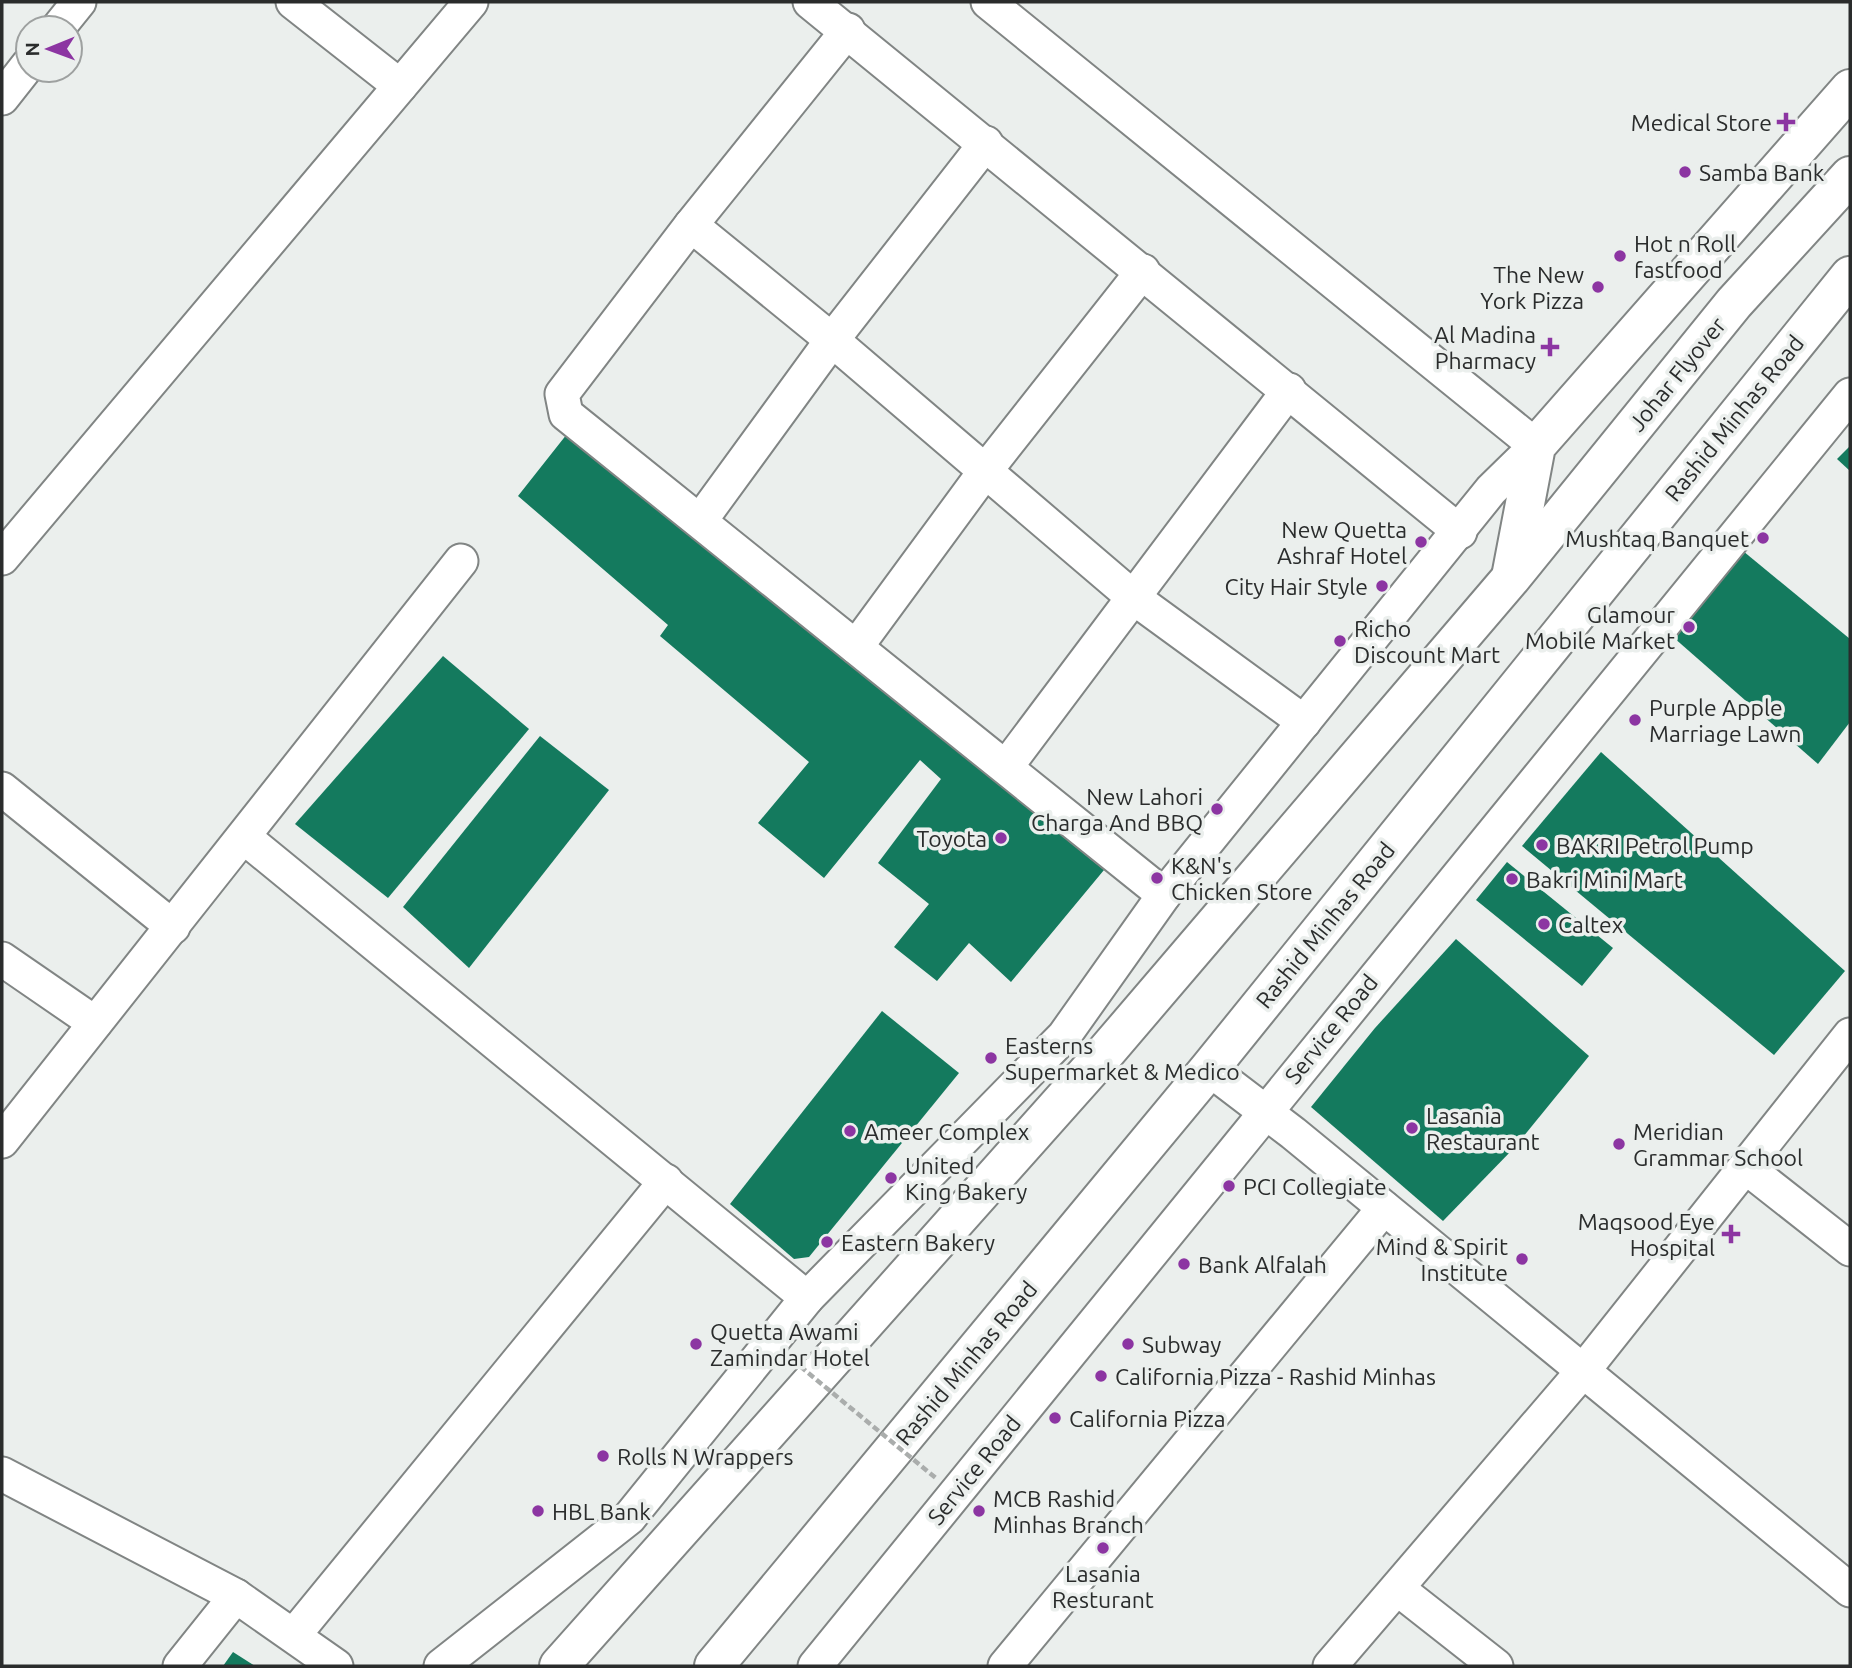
<svg xmlns="http://www.w3.org/2000/svg" width="1852" height="1668" viewBox="0 0 1852 1668" font-family="Ubuntu,sans-serif">
  <style>
    .building { fill: #147a5e }
    .lines { fill: none; stroke-linecap: round; stroke-linejoin: round }
    .street-casing { stroke: #818584; stroke-width: 37 }
    .primary-casing { stroke: #818584; stroke-width: 42 }
    .street { stroke: #fff; stroke-width: 33 }
    .primary { stroke: #fff; stroke-width: 38 }
    .path-bridge { stroke: #aaadac; stroke-width: 4.5; stroke-dasharray: 7 3.5; stroke-linecap: butt }
    .poi-dot { fill: #8c35a2; stroke: #ebefed; stroke-width: 2.5 }
    .labels { text-anchor: middle; dominant-baseline: central; stroke-width: 7; stroke-linejoin: round; paint-order: stroke }
    .poi-label { font-size: 23px; fill: #2a2c2c; stroke: #ebefed; text-anchor: start }
    .street-label { font-size: 23px; fill: #2a2c2c; stroke: #ebefed }
  </style>
  <rect width="100%" height="100%" fill="#ebefed"/>
  <g class="building">
    <path d="M 567,434 L 1104,870 L 1011,982 L 969,943 L 937,981 L 894,947 L 929,904 L 878,863 L 941,779 L 920,760 L 824,878 L 758,823 L 809,762 L 660,636 L 668,625 L 518,496 Z"/>
    <path d="M 1850,446 L 1850,471 L 1837,459 Z"/>
    <path d="M 1743,551 L 1850,639 L 1850,722 L 1818,764 L 1673,637 Z"/>
    <path d="M 443,656 L 529,729 L 388,898 L 295,824 Z"/>
    <path d="M 540,736 L 609,790 L 469,968 L 403,907 Z"/>
    <path d="M 1601,752 L 1845,971 L 1774,1055 L 1522,846 Z"/>
    <path d="M 1507,862 L 1613,948 L 1582,986 L 1476,900 Z"/>
    <path d="M 1456,939 L 1589,1056 L 1514,1148 L 1443,1221 L 1311,1107 L 1375,1028 Z"/>
    <path d="M 882,1011 L 959,1073 L 809,1257 L 794,1259 L 730,1204 Z"/>
    <path d="M 233,1652 L 255,1666 L 223,1666 Z"/>
  </g>
  <g class="lines">
    <defs>
      <g id="street">
        <path d="M 293,2 L 400,86"/>
        <path d="M 810,2 L 1460,532"/>
        <path d="M 58,28 L 79,2"/>
        <path d="M 2,98 L 28,65"/>
        <path d="M 691,225 L 848,30"/>
        <path d="M 700,521 L 832,340 L 986,143"/>
        <path d="M 2,558 L 471,2"/>
        <path d="M 856,647 L 986,470 L 1143,271"/>
        <path d="M 1006,767 L 1289,390"/>
        <path d="M 2,789 L 173,927"/>
        <path d="M 244,837 L 807,1298"/>
        <path d="M 1164,895 L 566,414 L 562,394 L 691,225 L 832,340 L 1134,598 L 1304,722"/>
        <path d="M 2,959 L 95,1023"/>
        <path d="M 1209,1069 L 1293,1133 L 1850,1590"/>
        <path d="M 2,1141 L 461,561"/>
        <path d="M 1747,1168 L 1850,1249"/>
        <path d="M 2,1474 L 236,1596 L 336,1666"/>
        <path d="M 1398,1589 L 1496,1666"/>
        <path d="M 294,1635 L 666,1181"/>
        <path d="M 180,1666 L 236,1596"/>
        <path d="M 441,1666 L 629,1518 L 807,1298 L 1064,1036 L 1164,895 L 1491,490 L 1536,446 L 988,2"/>
        <path d="M 815,1666 L 1850,395"/>
        <path d="M 1005,1666 L 1384,1208"/>
        <path d="M 1330,1666 L 1583,1371 L 1850,1035"/>
      </g>
      <g id="primary">
        <path d="M 1512,572 L 1536,446 L 1850,89"/>
        <path d="M 559,1666 L 1105,1053 L 1511,578 L 1734,303 L 1850,176"/>
        <path d="M 714,1666 L 1209,1069 L 1850,276"/>
      </g>
    </defs>
    <use href="#street" class="street-casing"/>
    <use href="#primary" class="primary-casing"/>
    <use href="#street" class="street"/>
    <use href="#primary" class="primary"/>
    <path class="path-bridge" d="M 784,1353 L 937,1479"/>
  </g>
  <g class="poi-dot">
    <path d="M1782.5 111.5h7v7h7v7h-7v7h-7v-7h-7v-7h7z"/>
    <circle cx="1685" cy="172" r="7"/>
    <circle cx="1620" cy="256" r="7"/>
    <circle cx="1598" cy="287" r="7"/>
    <path d="M1546.5 336.5h7v7h7v7h-7v7h-7v-7h-7v-7h7z"/>
    <circle cx="1763" cy="538" r="7"/>
    <circle cx="1421" cy="542" r="7"/>
    <circle cx="1382" cy="586" r="7"/>
    <circle cx="1689" cy="627" r="7"/>
    <circle cx="1340" cy="641" r="7"/>
    <circle cx="1635" cy="720" r="7"/>
    <circle cx="1217" cy="809" r="7"/>
    <circle cx="1001" cy="838" r="7"/>
    <circle cx="1542" cy="845" r="7"/>
    <circle cx="1157" cy="878" r="7"/>
    <circle cx="1512" cy="879" r="7"/>
    <circle cx="1544" cy="924" r="7"/>
    <circle cx="991" cy="1058" r="7"/>
    <circle cx="1412" cy="1128" r="7"/>
    <circle cx="850" cy="1131" r="7"/>
    <circle cx="1619" cy="1144" r="7"/>
    <circle cx="891" cy="1178" r="7"/>
    <circle cx="1229" cy="1186" r="7"/>
    <path d="M1727.5 1223.5h7v7h7v7h-7v7h-7v-7h-7v-7h7z"/>
    <circle cx="827" cy="1242" r="7"/>
    <circle cx="1522" cy="1259" r="7"/>
    <circle cx="1184" cy="1264" r="7"/>
    <circle cx="696" cy="1344" r="7"/>
    <circle cx="1128" cy="1344" r="7"/>
    <circle cx="1101" cy="1376" r="7"/>
    <circle cx="1055" cy="1418" r="7"/>
    <circle cx="603" cy="1456" r="7"/>
    <circle cx="538" cy="1511" r="7"/>
    <circle cx="979" cy="1511" r="7"/>
    <circle cx="1103" cy="1548" r="7"/>
  </g>
  <g class="labels">
    <g class="poi-label">
      <text x="1772" y="122" text-anchor="end">Medical Store</text>
      <text x="1699" y="172">Samba Bank</text>
      <text x="1634" y="243">Hot n Roll<tspan x="1634" dy="26">fastfood</tspan></text>
      <text x="1584" y="274" text-anchor="end">The New<tspan x="1584" dy="26">York Pizza</tspan></text>
      <text x="1536" y="334" text-anchor="end">Al Madina<tspan x="1536" dy="26">Pharmacy</tspan></text>
      <text x="1407" y="529" text-anchor="end">New Quetta<tspan x="1407" dy="26">Ashraf Hotel</tspan></text>
      <text x="1749" y="538" text-anchor="end">Mushtaq Banquet</text>
      <text x="1368" y="586" text-anchor="end">City Hair Style</text>
      <text x="1675" y="614" text-anchor="end">Glamour<tspan x="1675" dy="26">Mobile Market</tspan></text>
      <text x="1354" y="628">Richo<tspan x="1354" dy="26">Discount Mart</tspan></text>
      <text x="1649" y="707">Purple Apple<tspan x="1649" dy="26">Marriage Lawn</tspan></text>
      <text x="1203" y="796" text-anchor="end">New Lahori<tspan x="1203" dy="26">Charga And BBQ</tspan></text>
      <text x="987" y="838" text-anchor="end">Toyota</text>
      <text x="1556" y="845">BAKRI Petrol Pump</text>
      <text x="1171" y="865">K&amp;N's<tspan x="1171" dy="26">Chicken Store</tspan></text>
      <text x="1526" y="879">Bakri Mini Mart</text>
      <text x="1558" y="924">Caltex</text>
      <text x="1005" y="1045">Easterns<tspan x="1005" dy="26">Supermarket &amp; Medico</tspan></text>
      <text x="1426" y="1115">Lasania<tspan x="1426" dy="26">Restaurant</tspan></text>
      <text x="864" y="1131">Ameer Complex</text>
      <text x="1633" y="1131">Meridian<tspan x="1633" dy="26">Grammar School</tspan></text>
      <text x="905" y="1165">United<tspan x="905" dy="26">King Bakery</tspan></text>
      <text x="1243" y="1186">PCI Collegiate</text>
      <text x="1715" y="1221" text-anchor="end">Maqsood Eye<tspan x="1715" dy="26">Hospital</tspan></text>
      <text x="841" y="1242">Eastern Bakery</text>
      <text x="1508" y="1246" text-anchor="end">Mind &amp; Spirit<tspan x="1508" dy="26">Institute</tspan></text>
      <text x="1198" y="1264">Bank Alfalah</text>
      <text x="710" y="1331">Quetta Awami<tspan x="710" dy="26">Zamindar Hotel</tspan></text>
      <text x="1142" y="1344">Subway</text>
      <text x="1115" y="1376">California Pizza - Rashid Minhas</text>
      <text x="1069" y="1418">California Pizza</text>
      <text x="617" y="1456">Rolls N Wrappers</text>
      <text x="993" y="1498">MCB Rashid<tspan x="993" dy="26">Minhas Branch</tspan></text>
      <text x="552" y="1511">HBL Bank</text>
      <text x="1103" y="1573" text-anchor="middle">Lasania<tspan x="1103" dy="26">Resturant</tspan></text>
    </g>
    <g class="street-label">
      <text transform="translate(1677 374) rotate(-51)">Johar Flyover</text>
      <text transform="translate(1734 418) rotate(-51)">Rashid Minhas Road</text>
      <text transform="translate(1325 925) rotate(-51)">Rashid Minhas Road</text>
      <text transform="translate(1331 1029) rotate(-51)">Service Road</text>
      <text transform="translate(966 1363) rotate(-50)">Rashid Minhas Road</text>
      <text transform="translate(974 1470) rotate(-51)">Service Road</text>
    </g>
  </g>
  <rect width="1852" height="1668" fill="none" stroke="#2a2c2c" stroke-width="7"/>
  <g transform="translate(49 49) rotate(269)"><circle r="33" fill="#ebefed" stroke="#9ea1a0" stroke-width="2"/>
  <path d="M0-5L12 26L0 18L-12 26Z" fill="#8c35a2"/>
  <text y="-10" font-size="19" font-weight="bold" text-anchor="middle" fill="#2a2c2c">N</text>
  </g>
</svg>
